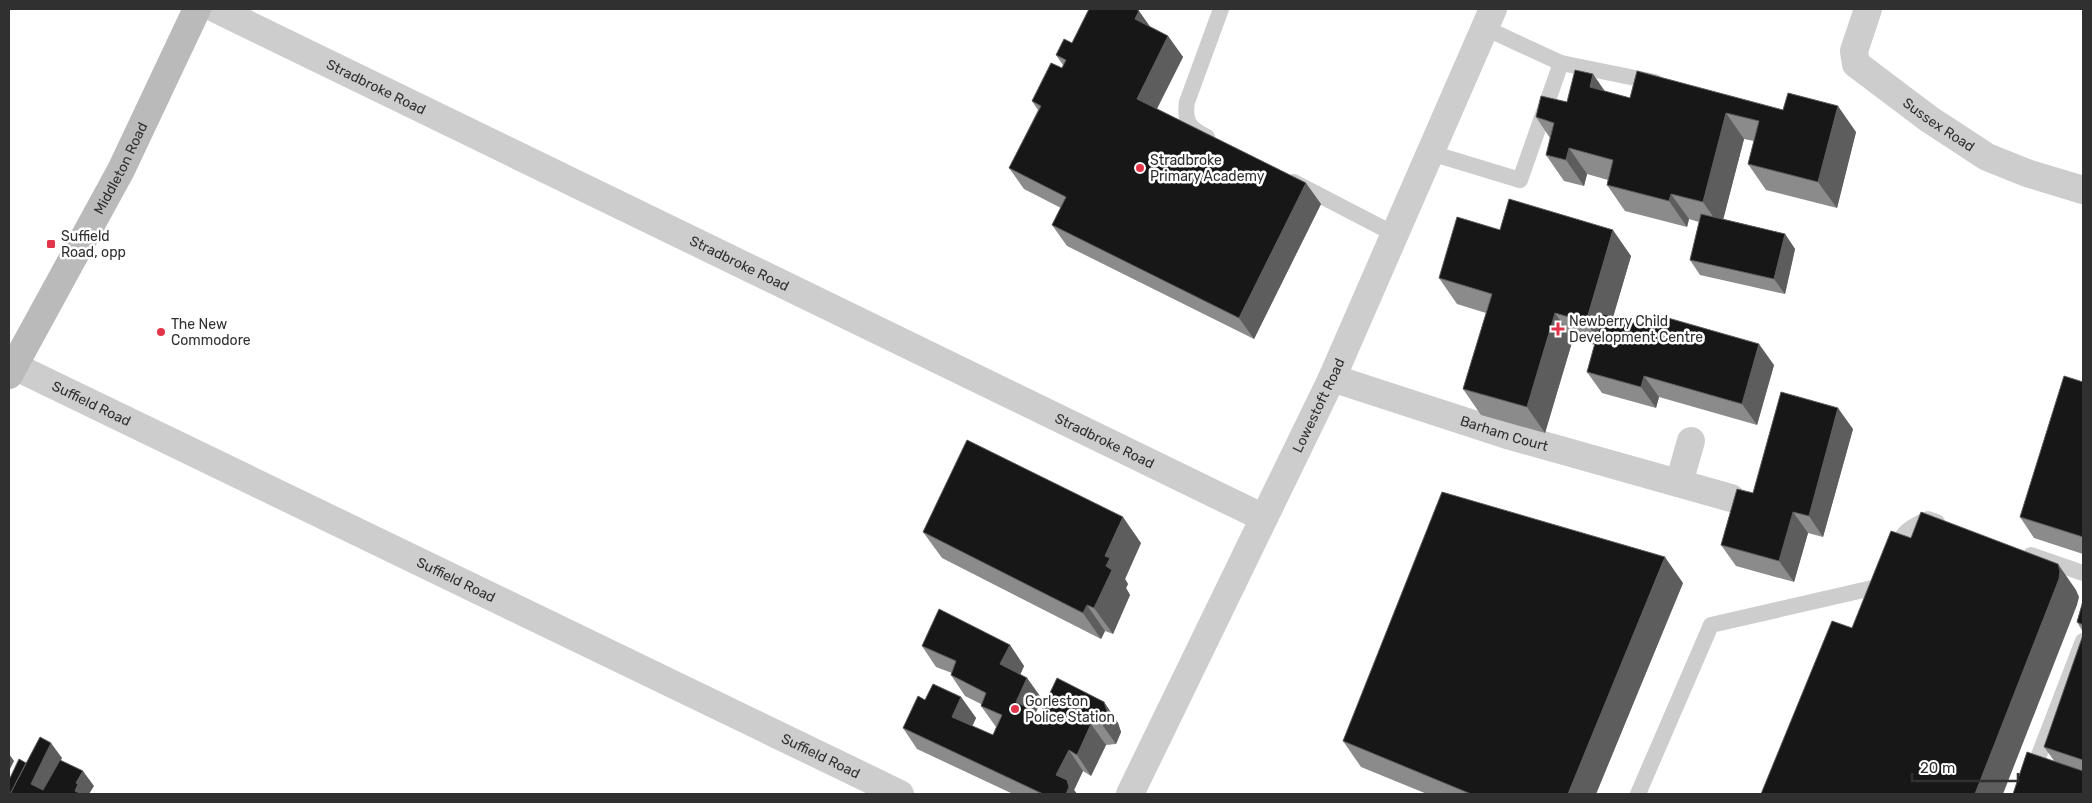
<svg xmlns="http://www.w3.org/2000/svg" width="2092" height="803" viewBox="0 0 2092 803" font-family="Rubik,sans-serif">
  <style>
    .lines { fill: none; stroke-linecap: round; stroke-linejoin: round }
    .service { stroke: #cdcdcd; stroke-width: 16 }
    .minor { stroke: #cdcdcd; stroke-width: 28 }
    .tertiary { stroke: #cdcdcd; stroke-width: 28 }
    .secondary { stroke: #bababa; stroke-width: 28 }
    .wall { fill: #8b8b8b }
    .shaded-wall { fill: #5d5d5d }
    .building { fill: #171717; stroke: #5d5d5d }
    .poi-dot { fill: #e33549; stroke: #fff; stroke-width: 2 }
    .labels { text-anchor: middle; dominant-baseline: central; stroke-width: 5; stroke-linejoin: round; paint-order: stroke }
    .street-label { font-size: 14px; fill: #303030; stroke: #fff }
    .poi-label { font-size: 14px; fill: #303030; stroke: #fff; text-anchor: start }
  </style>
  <rect width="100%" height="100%" fill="#fff"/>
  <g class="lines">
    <g class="service">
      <path d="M 1485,28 L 1561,63 L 1655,82"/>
      <path d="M 1207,137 C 1189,128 1184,122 1187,102 L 1221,9"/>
      <path d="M 1431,153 L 1520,180 L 1561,63"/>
      <path d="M 1294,182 L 1396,235"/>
      <path d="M 1893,555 C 1903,532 1906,529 1928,519 L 1937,522"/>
      <path d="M 2031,555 L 2083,573"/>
      <path d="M 1638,794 L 1711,625 L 1881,586 L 1883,580"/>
      <path d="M 2024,794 L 2083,641"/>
    </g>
    <g class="minor">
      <path id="s1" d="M 216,9 L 1264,518"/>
      <path id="s2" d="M 1868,9 L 1854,51 L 1856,64 L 1929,119 L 1987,157 L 2027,173 L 2083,190"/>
      <path id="s3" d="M 14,366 L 900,794"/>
      <path id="s4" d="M 1332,378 L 1507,435 L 1731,498"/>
      <path d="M 1679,483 L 1691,441"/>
    </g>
    <path class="tertiary" id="s5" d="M 1130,794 L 1332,378 L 1493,9"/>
    <path class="secondary" id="s6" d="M 9,375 L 121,170 L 197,9"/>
  </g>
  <g class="wall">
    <path d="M 1151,28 L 1168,36 L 1183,57 L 1157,109 L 1321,204 L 1254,339 L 1067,246 L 1052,225 L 1061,208 L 1024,189 L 1009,168 L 1038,110 L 1032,101 L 1062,68 L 1063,65 L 1056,55 L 1072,43 Z"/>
    <path d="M 1606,92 L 1630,98 L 1856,132 L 1837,208 L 1766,190 L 1748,164 L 1754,141 L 1744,139 L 1723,219 L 1785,234 L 1795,249 L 1785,294 L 1700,275 L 1690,260 L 1699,222 L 1689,219 L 1687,227 L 1625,211 L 1607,185 L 1608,180 L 1587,174 L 1584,186 L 1564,181 L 1546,155 L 1550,138 L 1536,117 Z"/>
    <path d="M 1500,230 L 1631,256 L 1613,317 L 1774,365 L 1757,425 L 1659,397 L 1656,408 L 1602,393 L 1587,372 L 1595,345 L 1573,339 L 1545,433 L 1481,415 L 1463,389 L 1486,313 L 1457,304 L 1439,278 Z"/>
    <path d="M 2083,382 L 2083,554 L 2034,538 L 2020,517 Z"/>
    <path d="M 1853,429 L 1823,537 L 1808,533 L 1794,582 L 1736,566 L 1721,545 L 1753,493 Z"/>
    <path d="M 923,532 L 1141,543 L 1125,579 L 1128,584 L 1126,588 L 1130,595 L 1113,634 L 1105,631 L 1101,639 L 942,558 Z"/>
    <path d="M 1683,583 L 1596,794 L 1427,794 L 1361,767 L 1343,741 Z"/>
    <path d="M 2083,601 L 2083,632 L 2077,622 Z"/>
    <path d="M 2083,635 L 2083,794 L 2055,762 L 2044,747 Z"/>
    <path d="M 1010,645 L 1024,666 L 1020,675 L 1027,678 L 1042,699 L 1036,712 L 1040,714 L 1104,702 L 1118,723 L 1121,732 L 1116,744 L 1106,745 L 1091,776 L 1083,771 L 1074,790 L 1077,794 L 1013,794 L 917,749 L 903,728 L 925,700 L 961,697 L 976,718 L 972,726 L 993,735 L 996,727 L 981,706 L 981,704 L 965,696 L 951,675 L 952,673 L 936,667 L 922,646 Z"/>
  </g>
  <g class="shaded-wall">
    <path d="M 1139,11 L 1154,32 L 1135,19 Z"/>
    <path d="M 1168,36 L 1183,57 L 1151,120 L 1137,99 Z"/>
    <path d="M 1593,74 L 1611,100 L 1590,87 Z"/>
    <path d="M 1838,106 L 1856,132 L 1837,208 L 1818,182 Z"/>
    <path d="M 1726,113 L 1744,139 L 1721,228 L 1703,202 Z"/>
    <path d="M 1569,148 L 1587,174 L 1584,186 L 1566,160 Z"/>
    <path d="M 1306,183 L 1321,204 L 1254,339 L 1239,318 Z"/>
    <path d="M 1671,194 L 1689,219 L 1687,227 L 1669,201 Z"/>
    <path d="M 1613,230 L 1631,256 L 1604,348 L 1586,322 Z"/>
    <path d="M 1785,234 L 1795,249 L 1785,294 L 1774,279 Z"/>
    <path d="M 1555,313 L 1573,339 L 1545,433 L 1527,407 Z"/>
    <path d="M 1759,344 L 1774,365 L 1757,425 L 1742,404 Z"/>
    <path d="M 1644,376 L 1659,397 L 1656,408 L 1641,387 Z"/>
    <path d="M 1838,408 L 1853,429 L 1823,537 L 1809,516 Z"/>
    <path d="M 1793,512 L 1808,533 L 1794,582 L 1779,561 Z"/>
    <path d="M 1123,517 L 1141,543 L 1125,579 L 1128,584 L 1126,588 L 1130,595 L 1113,634 L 1094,608 L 1106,566 L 1105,556 Z"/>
    <path d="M 1665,557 L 1683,583 L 1596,794 L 1568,794 Z"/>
    <path d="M 2058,564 L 2076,590 L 2079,597 L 2077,605 L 2003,794 L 1975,794 Z"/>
    <path d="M 1087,605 L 1105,631 L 1101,639 L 1083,613 Z"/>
    <path d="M 1010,645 L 1024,666 L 1015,686 L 1000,664 Z"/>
    <path d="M 1027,678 L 1042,699 L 1031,723 L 1016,702 Z"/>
    <path d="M 961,697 L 976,718 L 967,738 L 952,717 Z"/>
    <path d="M 1104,702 L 1118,723 L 1121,732 L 1116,744 L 1101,723 Z"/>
    <path d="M 1091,724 L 1106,745 L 1091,776 L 1077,755 Z"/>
    <path d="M 51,743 L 62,758 L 44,794 L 28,794 L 33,766 Z"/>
    <path d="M 1069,750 L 1083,771 L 1074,790 L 1077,794 L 1066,794 L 1056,775 Z"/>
    <path d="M 9,754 L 14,761 L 9,771 Z"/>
    <path d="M 83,771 L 94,786 L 89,794 L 77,794 L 75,791 L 76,783 Z"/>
  </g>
  <g class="building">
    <path d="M 1089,9 L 1136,9 L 1139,11 L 1135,19 L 1168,36 L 1137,99 L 1306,183 L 1239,318 L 1052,225 L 1066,197 L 1009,168 L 1041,106 L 1032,101 L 1051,63 L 1062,68 L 1066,60 L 1056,55 L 1064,39 L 1072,43 Z"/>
    <path d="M 1575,70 L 1593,74 L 1590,87 L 1630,98 L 1637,71 L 1783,110 L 1788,93 L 1838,106 L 1818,182 L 1748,164 L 1759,121 L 1726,113 L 1703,202 L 1671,194 L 1669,201 L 1607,185 L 1613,160 L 1569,148 L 1566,160 L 1546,155 L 1554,123 L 1536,117 L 1541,96 L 1567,102 Z"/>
    <path d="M 1509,199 L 1613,230 L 1586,322 L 1555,313 L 1527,407 L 1463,389 L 1492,294 L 1439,278 L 1457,217 L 1500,230 Z"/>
    <path d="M 1701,214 L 1785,234 L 1774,279 L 1690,260 Z"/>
    <path d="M 1603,314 L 1650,327 L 1654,314 L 1759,344 L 1742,404 L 1644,376 L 1641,387 L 1587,372 Z"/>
    <path d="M 2064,376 L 2083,382 L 2083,537 L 2020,517 Z"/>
    <path d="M 1781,392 L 1838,408 L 1809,516 L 1793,512 L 1779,561 L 1721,545 L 1737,489 L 1753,493 Z"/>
    <path d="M 967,440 L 1123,517 L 1105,556 L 1110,558 L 1106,566 L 1112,570 L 1094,608 L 1087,605 L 1083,613 L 923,532 Z"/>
    <path d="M 1442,492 L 1665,557 L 1568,794 L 1471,794 L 1343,741 Z"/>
    <path d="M 1921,512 L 2058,564 L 2060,571 L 2059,579 L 1975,794 L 1761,794 L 1832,621 L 1852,628 L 1891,531 L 1911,538 Z"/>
    <path d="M 2083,601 L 2083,625 L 2077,622 Z"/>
    <path d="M 939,609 L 1010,645 L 1000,664 L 1027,678 L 1016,702 L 1040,714 L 1057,678 L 1104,702 L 1107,711 L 1101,723 L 1091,724 L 1077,755 L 1069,750 L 1056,775 L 1067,780 L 1069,787 L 1066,794 L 1043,794 L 903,728 L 918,696 L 925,700 L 933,684 L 961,697 L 952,717 L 993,735 L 1002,715 L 981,706 L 986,693 L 951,675 L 956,661 L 922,646 Z"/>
    <path d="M 2083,635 L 2083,760 L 2044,747 Z"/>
    <path d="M 40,737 L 51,743 L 31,784 L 43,790 L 60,760 L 83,771 L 76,783 L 78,784 L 75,791 L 81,794 L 10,794 Z"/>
    <path d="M 2027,752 L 2083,771 L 2083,794 L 2013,794 Z"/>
    <path d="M 19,759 L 26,763 L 10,794 L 9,794 L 9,777 L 10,778 Z"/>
  </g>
  <g class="poi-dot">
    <circle cx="1140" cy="168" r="5"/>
    <rect x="46" y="239" width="10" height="10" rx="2.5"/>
    <path d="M1555.5 321.5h5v5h5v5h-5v5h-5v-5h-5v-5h5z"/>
    <circle cx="161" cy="332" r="5"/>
    <circle cx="1015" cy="709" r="5"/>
  </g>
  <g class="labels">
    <g class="street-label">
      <text stroke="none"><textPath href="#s1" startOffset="178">Stradbroke Road</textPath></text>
      <text stroke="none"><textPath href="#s2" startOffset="160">Sussex Road</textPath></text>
      <text stroke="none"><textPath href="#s6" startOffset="235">Middleton Road</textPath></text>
      <text stroke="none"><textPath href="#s1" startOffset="582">Stradbroke Road</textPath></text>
      <text stroke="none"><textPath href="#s3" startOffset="86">Suffield Road</textPath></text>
      <text stroke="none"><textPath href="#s5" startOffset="432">Lowestoft Road</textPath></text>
      <text stroke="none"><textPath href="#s4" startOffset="181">Barham Court</textPath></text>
      <text stroke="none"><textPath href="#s1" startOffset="988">Stradbroke Road</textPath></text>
      <text stroke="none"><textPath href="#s3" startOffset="491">Suffield Road</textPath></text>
      <text stroke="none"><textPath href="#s3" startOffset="896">Suffield Road</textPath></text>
    </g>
    <g class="poi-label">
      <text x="1150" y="160">Stradbroke<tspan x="1150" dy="16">Primary Academy</tspan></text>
      <text x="61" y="236">Suffield<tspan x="61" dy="16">Road, opp</tspan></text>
      <text x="1569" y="321">Newberry Child<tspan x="1569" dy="16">Development Centre</tspan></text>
      <text x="171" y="324">The New<tspan x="171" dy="16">Commodore</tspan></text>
      <text x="1025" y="701">Gorleston<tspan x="1025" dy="16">Police Station</tspan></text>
    </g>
  </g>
  <rect width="2092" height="803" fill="none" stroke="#303030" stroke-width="20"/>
  <path d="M1912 773v8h106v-8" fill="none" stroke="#303030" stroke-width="2.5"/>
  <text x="1920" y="773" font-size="15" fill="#303030" stroke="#ffffff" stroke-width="4" paint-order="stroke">20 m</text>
</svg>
